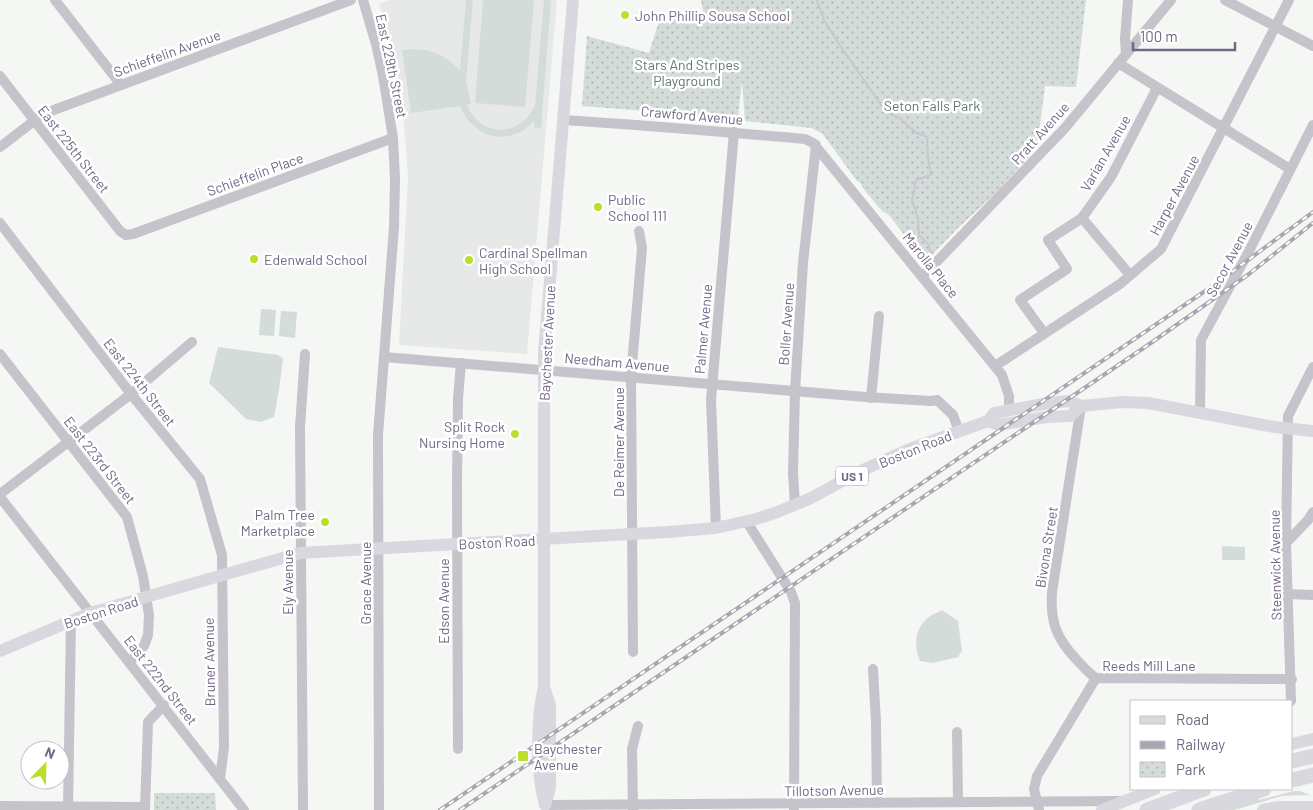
<svg xmlns="http://www.w3.org/2000/svg" width="1313" height="810" viewBox="0 0 1313 810" font-family="Barlow,sans-serif">
  <style>
    .built { fill: #e7e8e8 }
    .green { fill: #d4dcd9 }
    .park { fill: url(#park-dots) }
    .lines { fill: none; stroke-linecap: round; stroke-linejoin: round }
    .stream { stroke: #c9c6d2; stroke-width: 2 }
    .minor { stroke: #c6c3ca; stroke-width: 10 }
    .major { stroke: #dad8df; stroke-width: 12 }
    .highway { stroke: #dad8df; stroke-width: 15 }
    .rail-casing { stroke: #aaa6b1; stroke-width: 4 }
    .rail { stroke: #fff; stroke-width: 2; stroke-dasharray: 5.5; stroke-linecap: butt }
    .poi-dot { fill: #bcde2e; stroke: #fff; stroke-width: 2 }
    .labels { text-anchor: middle; dominant-baseline: central; stroke-width: 5; stroke-linejoin: round; paint-order: stroke }
    .shield { fill: #fff; stroke: #9d95aa; stroke-width: 1 }
    .shield-label { font-size: 12px; font-weight: bold; fill: #736785 }
    .poi-label { font-size: 14px; fill: #736785; stroke: #fff; text-anchor: start }
    .street-label { font-size: 14px; fill: #736785; stroke: #fff }
    .park-label { font-size: 14px; fill: #627772; stroke: #fff }
  </style>
  <defs>
    <pattern id="park-dots" width="8" height="8" patternUnits="userSpaceOnUse" patternTransform="scale(1.25)"><rect width="8" height="8" fill="#d4dcd9"/><path d="M2 2h.1M6 6h.1" fill="none" stroke="#b0b6b6" stroke-width="1.8" stroke-linecap="round"/></pattern>
  </defs>
  <rect width="100%" height="100%" fill="#f5f7f5"/>
  <path class="built" d="M 390,0 L 557,0 L 527,354 L 399,345 L 408,176 L 404,123 L 395,57 L 379,4 Z"/>
  <g class="green">
    <path d="M 466,0 L 473,0 L 466,81 L 471,104 L 467,105 C 480,138 521,138 535,105 L 544,0 L 551,0 L 541,128 L 534,127 L 534,121 C 509,148 474,139 460,106 L 411,113 L 402,50 C 427,47 442,52 460,70 Z"/>
    <path d="M 483,0 L 534,0 L 525,107 L 475,103 Z"/>
    <path d="M 261,309 L 276,310 L 274,336 L 259,335 Z"/>
    <path d="M 281,311 L 297,312 L 295,338 L 279,336 Z"/>
    <path d="M 218,347 L 278,355 L 283,359 L 279,390 L 274,417 L 261,422 L 246,419 L 209,383 Z"/>
    <path d="M 1222,546 L 1245,547 L 1245,560 L 1222,560 Z"/>
    <path d="M 942,610 L 958,621 L 962,651 L 958,657 L 933,663 L 920,661 C 914,646 914,629 928,618 C 931,614 938,613 942,610 Z"/>
    <path d="M 1294,791 L 1300,791 L 1310,795 L 1282,796 L 1234,810 L 1217,810 L 1258,796 L 1259,800 Z"/>
  </g>
  <g class="park">
    <path d="M 701,0 L 1086,0 L 1076,87 L 1045,86 L 1037,148 L 996,193 L 958,228 L 925,262 L 889,215 L 882,211 L 861,186 L 862,184 L 857,181 L 822,133 L 811,128 L 745,121 L 742,81 L 738,118 L 582,106 L 587,36 L 649,53 L 661,15 L 705,22 Z"/>
    <path d="M 154,793 L 215,793 L 216,810 L 154,810 Z"/>
  </g>
  <g class="lines">
    <path class="stream" d="M 817,0 L 824,20 L 839,44 L 886,112 L 901,119 L 915,132 L 927,137 L 928,158 L 931,175 L 916,180 L 912,200 L 918,218 L 919,235 L 929,245 L 930,251"/>
    <g class="minor">
      <path d="M 55,0 L 121,85"/>
      <path d="M 363,0 L 376,44 L 383,76 L 393,138 L 395,179 L 394,227 L 378,435 L 379,810"/>
      <path d="M 1225,0 L 1313,46"/>
      <path d="M 1126,54 L 1125,39 L 1128,0"/>
      <path d="M 1118,63 L 1290,169"/>
      <path d="M 0,76 L 120,231 L 126,235 L 133,234 L 393,138"/>
      <path d="M 563,120 C 644,125 725,132 805,139 L 813,143 L 1002,375 L 1009,396 L 1009,409"/>
      <path d="M 0,147 L 43,114 L 351,0"/>
      <path d="M 0,223 L 131,394 L 200,479 L 222,555 L 224,747 L 220,779"/>
      <path d="M 1130,275 L 1082,218 L 1111,177 L 1157,88"/>
      <path d="M 922,277 L 1065,128 L 1171,0"/>
      <path d="M 1044,333 L 1020,300 L 1067,269 L 1048,240 L 1082,218"/>
      <path d="M 0,354 L 127,517 L 143,576 L 149,615 L 148,635 L 144,646 L 130,662"/>
      <path d="M 384,357 L 866,397 L 931,401 L 937,400 L 953,415 L 959,431"/>
      <path d="M 995,366 L 1120,284 L 1161,249 L 1289,0"/>
      <path d="M 871,398 L 879,316"/>
      <path d="M 1081,406 L 1052,592 C 1050,621 1056,638 1076,659 C 1083,666 1088,673 1096,678"/>
      <path d="M 1200,413 L 1201,340 L 1249,251 L 1313,125"/>
      <path d="M 0,494 L 131,394 L 192,342"/>
      <path d="M 0,497 L 244,810"/>
      <path d="M 795,505 L 793,473 L 795,391 L 803,263 L 816,145"/>
      <path d="M 747,522 L 791,592 L 795,603 L 794,809"/>
      <path d="M 716,528 L 711,400 L 734,132"/>
      <path d="M 1286,543 L 1308,520 L 1313,512"/>
      <path d="M 1288,594 L 1313,595"/>
      <path d="M 633,652 L 631,377 L 642,248 L 639,231"/>
      <path d="M 873,669 L 876,722 L 877,803"/>
      <path d="M 1291,701 L 1286,543 L 1288,416 L 1313,367"/>
      <path d="M 957,732 L 958,802"/>
      <path d="M 458,749 L 457,483 L 458,399 L 461,363"/>
      <path d="M 545,805 L 1119,801"/>
      <path d="M 0,806 L 145,807"/>
      <path d="M 68,810 L 71,620"/>
      <path d="M 145,810 L 148,722 L 164,705"/>
      <path d="M 303,810 L 300,427 L 305,354"/>
      <path d="M 633,810 L 632,749 L 638,726"/>
      <path d="M 1039,810 L 1034,789 L 1037,776 L 1096,678 L 1292,679"/>
    </g>
    <g class="major">
      <path d="M 988,421 L 999,425 L 1046,417 L 1070,416 L 1081,406"/>
      <path d="M 0,651 L 90,613 L 300,553 L 667,532 L 716,528 L 756,519 L 775,513 L 809,499 L 863,470 L 910,449 L 988,421 L 994,413 L 1049,403 L 1069,401 L 1081,406 L 1122,402 L 1148,403 L 1274,427 L 1313,431"/>
      <path d="M 544,687 L 550,705 L 550,788 L 545,805"/>
      <path d="M 1292,744 L 1313,739"/>
      <path d="M 545,805 C 536,773 536,719 544,687 L 544,353 L 573,0"/>
      <path d="M 1102,810 L 1155,789"/>
      <path d="M 1263,810 L 1278,807 L 1313,807"/>
    </g>
    <g class="highway">
      <path d="M 1292,761 L 1313,756"/>
      <path d="M 1292,780 L 1313,775"/>
      <path d="M 1147,810 L 1204,789"/>
      <path d="M 1199,810 L 1264,789"/>
    </g>
    <defs>
      <g id="rail">
        <path d="M 440,810 L 1217,283 L 1313,212"/>
        <path d="M 460,810 L 1148,345 L 1249,274 L 1313,223"/>
      </g>
    </defs>
    <use href="#rail" class="rail-casing"/>
    <use href="#rail" class="rail"/>
  </g>
  <g class="poi-dot">
    <circle cx="625" cy="15" r="5"/>
    <circle cx="598" cy="207" r="5"/>
    <circle cx="254" cy="259" r="5"/>
    <circle cx="469" cy="260" r="5"/>
    <circle cx="515" cy="434" r="5"/>
    <circle cx="325" cy="522" r="5"/>
    <rect x="517" y="750" width="12" height="12" rx="2.5"/>
  </g>
  <g class="labels">
    <rect class="shield" x="836" y="466.5" width="32" height="19" rx="4"/>
    <g class="shield-label">
      <text x="852" y="476">US 1</text>
    </g>
    <g class="poi-label">
      <text x="635" y="15">John Phillip Sousa School</text>
      <text x="608" y="199">Public<tspan x="608" dy="16">School 111</tspan></text>
      <text x="479" y="252">Cardinal Spellman<tspan x="479" dy="16">High School</tspan></text>
      <text x="264" y="259">Edenwald School</text>
      <text x="505" y="426" text-anchor="end">Split Rock<tspan x="505" dy="16">Nursing Home</tspan></text>
      <text x="315" y="514" text-anchor="end">Palm Tree<tspan x="315" dy="16">Marketplace</tspan></text>
      <text x="534" y="748">Baychester<tspan x="534" dy="16">Avenue</tspan></text>
    </g>
    <g class="street-label">
      <text transform="translate(167 53) rotate(-20)">Schieffelin Avenue</text>
      <text transform="translate(392 66) rotate(78)">East 229th Street</text>
      <text transform="translate(692 115) rotate(5)">Crawford Avenue</text>
      <text transform="translate(1040 133) rotate(-48)">Pratt Avenue</text>
      <text transform="translate(74 149) rotate(52)">East 225th Street</text>
      <text transform="translate(1105 153) rotate(-60)">Varian Avenue</text>
      <text transform="translate(255 174) rotate(-20)">Schieffelin Place</text>
      <text transform="translate(1174 195) rotate(-62)">Harper Avenue</text>
      <text transform="translate(1229 259) rotate(-62)">Secor Avenue</text>
      <text transform="translate(931 265) rotate(51)">Marolla Place</text>
      <text transform="translate(786 324) rotate(-86)">Boller Avenue</text>
      <text transform="translate(703 329) rotate(-85)">Palmer Avenue</text>
      <text transform="translate(547 343) rotate(-87)">Baychester Avenue</text>
      <text transform="translate(617 362) rotate(5)">Needham Avenue</text>
      <text transform="translate(140 382) rotate(52)">East 224th Street</text>
      <text transform="translate(618 442) rotate(-90)">De Reimer Avenue</text>
      <text transform="translate(915 449) rotate(-22)">Boston Road</text>
      <text transform="translate(100 460) rotate(52)">East 223rd Street</text>
      <text transform="translate(497 542) rotate(-3)">Boston Road</text>
      <text transform="translate(1046 547) rotate(-81)">Bivona Street</text>
      <text transform="translate(1275 565) rotate(-91)">Steenwick Avenue</text>
      <text transform="translate(287 582) rotate(-90)">Ely Avenue</text>
      <text transform="translate(365 583) rotate(-90)">Grace Avenue</text>
      <text transform="translate(443 601) rotate(-90)">Edson Avenue</text>
      <text transform="translate(101 612) rotate(-18)">Boston Road</text>
      <text transform="translate(209 662) rotate(-91)">Bruner Avenue</text>
      <text x="1149" y="665">Reeds Mill Lane</text>
      <text transform="translate(161 680) rotate(52)">East 222nd Street</text>
      <text transform="translate(834 790) rotate(-1)">Tillotson Avenue</text>
    </g>
    <g class="park-label">
      <text x="687" y="64">Stars And Stripes<tspan x="687" dy="16">Playground</tspan></text>
      <text x="932" y="105">Seton Falls Park</text>
    </g>
  </g>
  <rect x="1130" y="700" width="162" height="90" fill="#ffffff" stroke="#c7c2ce"/>
  <rect x="1140" y="716" width="25" height="8" fill="#dad8df" stroke="#c7c2ce"/>
  <text x="1176" y="725" font-size="15" fill="#736785">Road</text>
  <rect x="1140" y="741" width="25" height="8" fill="#aaa6b1" stroke="#c7c2ce"/>
  <text x="1176" y="750" font-size="15" fill="#736785">Railway</text>
  <rect x="1140" y="762" width="25" height="15" fill="url(#park-dots)" stroke="#c7c2ce"/>
  <text x="1176" y="775" font-size="15" fill="#736785">Park</text>
  <g transform="translate(45 765) rotate(23)"><circle r="24" fill="#ffffff" stroke="#c7c2ce"/>
  <path d="M0-4L9 19L0 12L-9 19Z" fill="#bcde2e"/>
  <text y="-8" font-size="14" font-weight="bold" text-anchor="middle" fill="#736785">N</text>
  </g>
  <path d="M1133 42v8h102v-8" fill="none" stroke="#736785" stroke-width="2.5"/>
  <text x="1140" y="42" font-size="15" fill="#736785" stroke="#ffffff" stroke-width="4" paint-order="stroke">100 m</text>
</svg>
